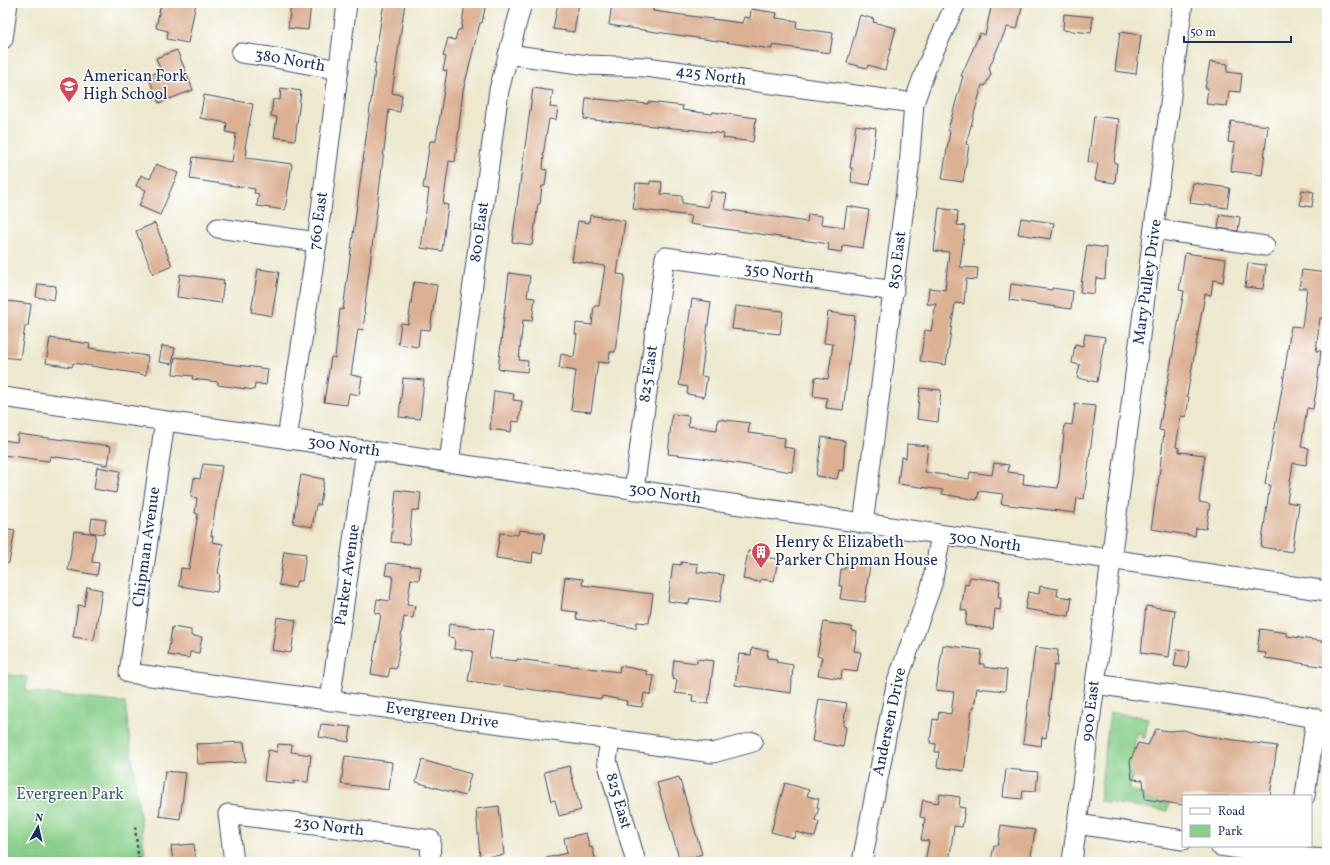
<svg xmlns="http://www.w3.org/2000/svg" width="1330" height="865" viewBox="0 0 1330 865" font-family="Vollkorn,serif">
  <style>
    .green { fill: #89cf8a; stroke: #527f74 }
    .building { fill: #dcb093 }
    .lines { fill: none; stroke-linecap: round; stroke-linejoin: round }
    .minor-casing { stroke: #3a4b6f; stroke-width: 21 }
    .path { stroke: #3a4b6f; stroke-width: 2.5; stroke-dasharray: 3 3; stroke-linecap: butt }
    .minor { stroke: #fff; stroke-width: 19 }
    .labels { text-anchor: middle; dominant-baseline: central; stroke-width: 3; stroke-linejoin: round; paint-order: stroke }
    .street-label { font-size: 16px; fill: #1b2f5e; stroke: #fff }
    .poi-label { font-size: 16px; fill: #1b2f5e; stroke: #fff; text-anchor: start }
    .park-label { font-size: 16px; fill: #3c5f6b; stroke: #fff }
  </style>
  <rect width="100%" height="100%" fill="#fff"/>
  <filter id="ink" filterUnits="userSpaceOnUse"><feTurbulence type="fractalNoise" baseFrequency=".025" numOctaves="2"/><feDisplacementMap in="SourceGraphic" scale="8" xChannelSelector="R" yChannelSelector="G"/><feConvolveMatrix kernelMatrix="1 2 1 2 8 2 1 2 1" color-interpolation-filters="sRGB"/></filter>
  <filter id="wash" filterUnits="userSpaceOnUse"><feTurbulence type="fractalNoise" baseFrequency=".012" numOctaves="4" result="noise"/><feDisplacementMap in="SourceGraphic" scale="16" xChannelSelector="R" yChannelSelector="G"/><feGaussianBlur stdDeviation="0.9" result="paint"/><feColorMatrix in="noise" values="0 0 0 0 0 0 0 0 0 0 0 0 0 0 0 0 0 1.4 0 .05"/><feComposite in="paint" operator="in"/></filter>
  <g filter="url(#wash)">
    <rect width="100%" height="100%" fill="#ede8ce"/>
    <g class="green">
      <path d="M 3,674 L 27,677 L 26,691 L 125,703 L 146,862 L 3,862 Z"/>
      <path d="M 1110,712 L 1148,718 L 1145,738 L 1141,738 L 1142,733 L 1136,733 L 1130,790 L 1144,794 L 1145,799 L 1169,804 L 1167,811 L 1099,801 Z"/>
    </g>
    <g id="blocks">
      <g class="building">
        <path d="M 161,3 L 196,3 L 188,43 L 167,39 L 168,31 L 156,28 Z"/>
        <path d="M 291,3 L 311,3 L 308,30 L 288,28 Z"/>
        <path d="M 384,3 L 405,3 L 392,93 L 402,95 L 400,112 L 389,110 L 364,312 L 365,313 L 363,330 L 358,329 L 351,375 L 362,377 L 359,395 L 349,393 L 347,405 L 324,402 L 331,357 L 335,358 L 340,309 L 343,310 L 376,63 L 374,63 Z"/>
        <path d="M 465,3 L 486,3 L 482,23 L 480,23 L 463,91 L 455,162 L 449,161 L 443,204 L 448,205 L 442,251 L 421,248 L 429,189 L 423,188 L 430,141 L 436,141 L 447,71 L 443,70 L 446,57 L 443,56 L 448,38 L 455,40 L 458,30 L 461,30 Z"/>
        <path d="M 558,3 L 579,3 L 574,32 L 553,29 Z"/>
        <path d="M 612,3 L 623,5 L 623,3 L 654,3 L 653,11 L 742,23 L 744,17 L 750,18 L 751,9 L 777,13 L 776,18 L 797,21 L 796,28 L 833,33 L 830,53 L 772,45 L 772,49 L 609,25 Z"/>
        <path d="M 992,3 L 1023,3 L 1017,29 L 1007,27 L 989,68 L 991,74 L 985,86 L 982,85 L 966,144 L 969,145 L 963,182 L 942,179 L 950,131 L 948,130 L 963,76 L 961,76 L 980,33 L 985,35 Z"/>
        <path d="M 1064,14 L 1093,17 L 1091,33 L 1063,30 Z"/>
        <path d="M 860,15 L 874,19 L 873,22 L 896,28 L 885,70 L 868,65 L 867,68 L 847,63 Z"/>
        <path d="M 1120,32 L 1141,35 L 1136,74 L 1115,71 Z"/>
        <path d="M 177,50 L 193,90 L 159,103 L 148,76 L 161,71 L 156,58 Z"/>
        <path d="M 1210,62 L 1228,64 L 1227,72 L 1242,74 L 1240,92 L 1229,91 L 1227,106 L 1206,104 L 1208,88 L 1205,88 Z"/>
        <path d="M 281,88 L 301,91 L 295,140 L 274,137 L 277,117 L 271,116 L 273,99 L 280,100 Z"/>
        <path d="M 533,88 L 553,91 L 550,107 L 558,108 L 556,120 L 549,119 L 543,155 L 544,156 L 543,169 L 547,170 L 545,186 L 542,186 L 540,204 L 538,204 L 532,245 L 512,242 Z"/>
        <path d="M 204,95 L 253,104 L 245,148 L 247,149 L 246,158 L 292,164 L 285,210 L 257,206 L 259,194 L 254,193 L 255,189 L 190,179 L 193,157 L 232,162 L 236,134 L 226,132 L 227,123 L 200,118 Z"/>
        <path d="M 586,98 L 648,104 L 648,102 L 683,106 L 682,110 L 712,114 L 713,112 L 756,118 L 753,142 L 723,138 L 724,134 L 694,130 L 584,119 Z"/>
        <path d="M 1094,116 L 1119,119 L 1114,163 L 1117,163 L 1115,183 L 1095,180 L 1098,163 L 1088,162 Z"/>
        <path d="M 1231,121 L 1268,126 L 1262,175 L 1231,171 L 1235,143 L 1228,142 Z"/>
        <path d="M 856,125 L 876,128 L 870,185 L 851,182 L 852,168 L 850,168 Z"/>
        <path d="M 156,164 L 178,173 L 160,215 L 139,206 L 146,190 L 136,186 L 141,175 L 150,179 Z"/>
        <path d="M 650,181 L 662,182 L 661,194 L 682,196 L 682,203 L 708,207 L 711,191 L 727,194 L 724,209 L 807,222 L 808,214 L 822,216 L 821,224 L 844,227 L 847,206 L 869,210 L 863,248 L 843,245 L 842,252 L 828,250 L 829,244 L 690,224 L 692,216 L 633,209 L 636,183 L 650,184 Z"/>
        <path d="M 1193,183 L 1230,188 L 1227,208 L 1190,203 Z"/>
        <path d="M 1302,190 L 1314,192 L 1312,207 L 1300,205 Z"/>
        <path d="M 939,208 L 958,211 L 957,225 L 965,226 L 960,267 L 978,268 L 977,280 L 966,279 L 964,304 L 955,303 L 946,365 L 920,361 L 925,330 L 931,331 L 936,304 L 927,304 L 929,288 L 945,290 L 949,252 L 934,251 Z"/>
        <path d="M 1220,214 L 1240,217 L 1238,231 L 1218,228 Z"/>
        <path d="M 590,215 L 625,221 L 617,274 L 625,275 L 615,352 L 610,352 L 609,363 L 598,362 L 591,412 L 571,410 L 576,371 L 559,368 L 561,354 L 574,357 L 577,334 L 575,334 L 576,323 L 592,325 L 594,306 L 599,306 L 605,266 L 572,261 L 578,221 L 589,223 Z"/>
        <path d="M 1021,218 L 1054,223 L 1051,239 L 1018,234 Z"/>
        <path d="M 155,223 L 172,266 L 153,274 L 136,231 Z"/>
        <path d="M 1087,245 L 1107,248 L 1105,279 L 1096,278 L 1094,294 L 1080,292 Z"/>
        <path d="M 1185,253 L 1226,259 L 1223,282 L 1213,280 L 1211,295 L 1205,294 L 1187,396 L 1189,397 L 1186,417 L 1181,416 L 1176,447 L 1179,448 L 1179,452 L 1205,455 L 1199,502 L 1210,504 L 1206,529 L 1196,528 L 1195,536 L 1151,529 L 1159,478 L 1164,431 L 1159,430 L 1184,291 L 1179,290 Z"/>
        <path d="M 1248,263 L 1266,265 L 1263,289 L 1245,287 Z"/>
        <path d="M 258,269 L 279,272 L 272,316 L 251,312 Z"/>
        <path d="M 1302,270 L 1327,273 L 1327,319 L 1320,318 L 1316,351 L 1321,351 L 1316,392 L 1313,409 L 1307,408 L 1301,447 L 1309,448 L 1306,465 L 1293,463 L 1287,502 L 1299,504 L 1292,552 L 1261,547 L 1270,485 L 1265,484 L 1283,383 L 1291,326 L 1302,327 L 1307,288 L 1299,288 Z"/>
        <path d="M 509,273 L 530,276 L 527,297 L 535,298 L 532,321 L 523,320 L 519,360 L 528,361 L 527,372 L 498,369 Z"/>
        <path d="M 180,274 L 224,280 L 221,303 L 177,297 Z"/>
        <path d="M 414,282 L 437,285 L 430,330 L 420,329 L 418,347 L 398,344 L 401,323 L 408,324 Z"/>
        <path d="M 38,284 L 56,286 L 54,300 L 36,297 Z"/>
        <path d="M 1011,284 L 1052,290 L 1052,288 L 1073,291 L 1071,309 L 1009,300 Z"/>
        <path d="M 692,299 L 711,302 L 701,376 L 707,377 L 704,397 L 687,394 L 688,387 L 679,385 Z"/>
        <path d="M 7,301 L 31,304 L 28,326 L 25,326 L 20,359 L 3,357 L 3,330 Z"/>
        <path d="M 735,306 L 783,311 L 780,334 L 732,329 Z"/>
        <path d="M 828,312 L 855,316 L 843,410 L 826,408 L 827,398 L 813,396 L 815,377 L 828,379 L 833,344 L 824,343 Z"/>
        <path d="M 1085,334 L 1105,337 L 1097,382 L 1077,378 L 1080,365 L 1072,363 L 1075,344 L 1083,346 Z"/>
        <path d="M 50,338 L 90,344 L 89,348 L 148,356 L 146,375 L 73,363 L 72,367 L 46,363 Z"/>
        <path d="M 162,346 L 175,348 L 172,364 L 159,362 Z"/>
        <path d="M 175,357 L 268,369 L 266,385 L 255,383 L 254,390 L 218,385 L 218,382 L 192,379 L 193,376 L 173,374 Z"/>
        <path d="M 403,378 L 424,380 L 420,419 L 399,417 Z"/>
        <path d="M 920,388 L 941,390 L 938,422 L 917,419 Z"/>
        <path d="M 494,391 L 514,394 L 513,400 L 522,401 L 519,422 L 512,421 L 511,432 L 490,429 Z"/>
        <path d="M 1075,404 L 1096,406 L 1084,499 L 1077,498 L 1075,513 L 1001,504 L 1003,494 L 979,491 L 977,500 L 942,494 L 943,490 L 898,484 L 901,457 L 906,458 L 907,444 L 928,446 L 925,472 L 969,479 L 970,472 L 992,475 L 994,463 L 1009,465 L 1008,472 L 1024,474 L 1023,484 L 1058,488 L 1065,424 L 1072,425 Z"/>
        <path d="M 672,414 L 689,416 L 688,426 L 717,430 L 718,419 L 750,423 L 748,433 L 785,438 L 784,447 L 795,449 L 792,472 L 695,457 L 668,454 Z"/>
        <path d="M 18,434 L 111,446 L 108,465 L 50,456 L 49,461 L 3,455 L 3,440 L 17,442 Z"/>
        <path d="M 822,437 L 845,441 L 843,471 L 839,470 L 837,479 L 816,476 Z"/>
        <path d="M 203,464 L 222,466 L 211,536 L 213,536 L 212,542 L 223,544 L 218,573 L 220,574 L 217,592 L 179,586 L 181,568 L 189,569 L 198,514 L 195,513 L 197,498 L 191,497 L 194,478 L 200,479 Z"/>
        <path d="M 97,467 L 120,471 L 116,493 L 94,489 Z"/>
        <path d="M 301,475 L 324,479 L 320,505 L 316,505 L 312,527 L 293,523 Z"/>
        <path d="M 396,490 L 421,493 L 419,511 L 412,510 L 409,544 L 391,542 Z"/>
        <path d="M 92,518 L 106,520 L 104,534 L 90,532 Z"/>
        <path d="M 3,528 L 15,530 L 9,563 L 3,563 Z"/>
        <path d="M 519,530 L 545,533 L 542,554 L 533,552 L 532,563 L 496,558 L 500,533 L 518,535 Z"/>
        <path d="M 74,531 L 96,534 L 92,562 L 99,563 L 97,575 L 68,570 Z"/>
        <path d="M 284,551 L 306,554 L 302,581 L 297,581 L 295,588 L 279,585 Z"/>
        <path d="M 748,551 L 764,553 L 763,557 L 778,559 L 774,581 L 761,579 L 760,582 L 743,579 Z"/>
        <path d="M 846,561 L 870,564 L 865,602 L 840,599 L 842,586 L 839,586 L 841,569 L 845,569 Z"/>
        <path d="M 681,562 L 698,564 L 697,572 L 724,575 L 720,602 L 690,598 L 689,604 L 668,601 L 673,564 L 681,565 Z"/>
        <path d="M 387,563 L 421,567 L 419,580 L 411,579 L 407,605 L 415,606 L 413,618 L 404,617 L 396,669 L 390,668 L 388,677 L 371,674 L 381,614 L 375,613 L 377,599 L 390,601 L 393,576 L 385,575 Z"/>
        <path d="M 565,577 L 583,579 L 582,585 L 653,594 L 649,623 L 637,622 L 636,628 L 576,619 L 577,612 L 561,610 Z"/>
        <path d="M 970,577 L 1000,581 L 998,598 L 1001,598 L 1000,610 L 995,609 L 993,629 L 965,625 L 967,611 L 961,610 L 965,584 L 968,585 Z"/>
        <path d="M 1040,586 L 1058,589 L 1057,596 L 1072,598 L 1069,616 L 1025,609 L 1028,592 L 1039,594 Z"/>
        <path d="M 87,587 L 102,590 L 94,640 L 73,637 L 78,605 L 84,606 Z"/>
        <path d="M 1146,606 L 1175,610 L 1169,657 L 1141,653 Z"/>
        <path d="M 277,617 L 296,620 L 291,653 L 272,650 Z"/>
        <path d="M 824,622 L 852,627 L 852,631 L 857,632 L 854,651 L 861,652 L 857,672 L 842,670 L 841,679 L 818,675 L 822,657 L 817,656 Z"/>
        <path d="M 449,624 L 493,630 L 489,658 L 517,661 L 517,659 L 619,672 L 620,666 L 647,671 L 647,675 L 654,676 L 651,695 L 644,693 L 642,707 L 626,705 L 627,701 L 602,696 L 602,699 L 468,681 L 473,651 L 454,649 L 455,638 L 448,637 Z"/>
        <path d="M 172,627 L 191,630 L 191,636 L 202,637 L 199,653 L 190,652 L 189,658 L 168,655 Z"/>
        <path d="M 1260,629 L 1287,633 L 1287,636 L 1327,642 L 1327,667 L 1265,658 L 1266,653 L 1257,652 Z"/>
        <path d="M 943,645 L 982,650 L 980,664 L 984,664 L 984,667 L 1007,670 L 1005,691 L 977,688 L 974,708 L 972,708 L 964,771 L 937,767 L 939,752 L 935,752 L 936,744 L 930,743 L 933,719 L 938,720 L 939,712 L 951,714 L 954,692 L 936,690 Z"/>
        <path d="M 1035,647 L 1058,650 L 1057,666 L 1054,665 L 1046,738 L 1042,737 L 1041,746 L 1023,743 Z"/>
        <path d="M 752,648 L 768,650 L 767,658 L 777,659 L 776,662 L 793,665 L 791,693 L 735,685 L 739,654 L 751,655 Z"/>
        <path d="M 1177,649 L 1190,651 L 1187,668 L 1174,666 Z"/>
        <path d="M 697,659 L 714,661 L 708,704 L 692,702 L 693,695 L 675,693 L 677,680 L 672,679 L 674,660 L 697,663 Z"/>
        <path d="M 819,699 L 847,703 L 843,726 L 846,727 L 843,747 L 812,741 Z"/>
        <path d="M 321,724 L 351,727 L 349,742 L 319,737 Z"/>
        <path d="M 1156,729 L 1169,731 L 1184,730 L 1199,735 L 1277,746 L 1270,796 L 1183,796 L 1183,805 L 1145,799 L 1143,780 L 1132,779 L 1130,761 L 1138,743 L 1148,745 Z"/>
        <path d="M 244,742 L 246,762 L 198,764 L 196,744 Z"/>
        <path d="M 278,744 L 292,745 L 291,752 L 311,755 L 308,782 L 294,781 L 294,784 L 264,781 L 268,750 L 277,752 Z"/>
        <path d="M 345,756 L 392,762 L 389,790 L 341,784 Z"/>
        <path d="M 422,760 L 471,774 L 465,796 L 416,782 Z"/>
        <path d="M 569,766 L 581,810 L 559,816 L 555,800 L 551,801 L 544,772 Z"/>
        <path d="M 1006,769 L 1038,772 L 1036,791 L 1023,790 L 1022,799 L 1003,797 Z"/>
        <path d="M 165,771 L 186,773 L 180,819 L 159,816 Z"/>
        <path d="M 679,777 L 702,854 L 680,861 L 657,783 Z"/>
        <path d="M 785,783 L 809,790 L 807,796 L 819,799 L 817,807 L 819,808 L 815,820 L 819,822 L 815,837 L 796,832 L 794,838 L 771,832 Z"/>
        <path d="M 940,794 L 960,797 L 959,807 L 965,808 L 962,827 L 954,826 L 949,862 L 925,862 L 929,841 L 921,840 L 925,818 L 920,817 L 923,800 L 938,803 Z"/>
        <path d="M 499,806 L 504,855 L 480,857 L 476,809 Z"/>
        <path d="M 1001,825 L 1035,830 L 1030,862 L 991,862 L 994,845 L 998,845 Z"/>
        <path d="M 586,833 L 590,848 L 592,847 L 596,862 L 547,862 L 546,858 L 567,853 L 564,838 Z"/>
        <path d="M 194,844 L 196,862 L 173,862 L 171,846 Z"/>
      </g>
    </g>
  </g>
  <g filter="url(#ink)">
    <use href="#blocks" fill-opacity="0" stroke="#3a4b6f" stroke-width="1"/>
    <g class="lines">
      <defs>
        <g id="minor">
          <path d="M 3,39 L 8,3"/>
          <path d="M 241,53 L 270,57 L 339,70"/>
          <path d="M 508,54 L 587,65 L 646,67 L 914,103"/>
          <path d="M 218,228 L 317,242"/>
          <path d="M 1155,229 L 1265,246"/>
          <path d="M 3,397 L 1327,591"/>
          <path d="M 165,421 L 129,673 L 713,753 L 753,742"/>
          <path d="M 287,439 L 317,242 L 347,3"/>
          <path d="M 449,463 L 499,90 L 522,3"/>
          <path d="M 634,490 L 665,257 L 894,291"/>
          <path d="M 863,524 L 909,168 L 914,103 L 927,66 L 956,3"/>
          <path d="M 1095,684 L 1221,702 L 1316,718 L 1305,796"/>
          <path d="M 330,701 L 366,450"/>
          <path d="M 610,739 L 607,761 L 636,862"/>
          <path d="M 1077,824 L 1183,840"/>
          <path d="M 1220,846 L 1294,857 L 1297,846"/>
          <path d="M 1294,857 L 1327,859"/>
          <path d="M 234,862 L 228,814 L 431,840 L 430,862"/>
          <path d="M 862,862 L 896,685 L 932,584 L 941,535"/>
          <path d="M 1072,862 L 1183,3"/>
        </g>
      </defs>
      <use href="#minor" class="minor-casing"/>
      <path class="path" d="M 135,827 L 139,862"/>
      <use href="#minor" class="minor"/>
    </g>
  </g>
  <defs>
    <symbol id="school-pin" viewBox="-11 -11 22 30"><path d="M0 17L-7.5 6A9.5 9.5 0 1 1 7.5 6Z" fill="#d1495b" stroke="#fff"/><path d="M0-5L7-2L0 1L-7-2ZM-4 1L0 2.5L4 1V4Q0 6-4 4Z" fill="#fff"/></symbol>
    <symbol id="building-pin" viewBox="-11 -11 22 30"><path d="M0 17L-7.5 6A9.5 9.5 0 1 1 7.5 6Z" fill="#d1495b" stroke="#fff"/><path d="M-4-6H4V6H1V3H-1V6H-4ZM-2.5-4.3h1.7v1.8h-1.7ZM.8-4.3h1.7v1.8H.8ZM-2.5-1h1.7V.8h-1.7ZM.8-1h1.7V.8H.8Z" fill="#fff"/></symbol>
  </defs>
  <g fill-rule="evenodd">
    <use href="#school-pin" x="58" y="75" width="22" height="30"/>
    <use href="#building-pin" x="750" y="541" width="22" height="30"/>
  </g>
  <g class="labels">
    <g class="street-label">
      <text transform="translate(290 61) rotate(10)">380 North</text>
      <text transform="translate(711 76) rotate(8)">425 North</text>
      <text transform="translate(319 221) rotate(-82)">760 East</text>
      <text transform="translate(480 232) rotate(-82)">800 East</text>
      <text transform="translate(898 260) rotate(-83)">850 East</text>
      <text transform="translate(779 274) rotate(8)">350 North</text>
      <text transform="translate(1148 282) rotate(-82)">Mary Pulley Drive</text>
      <text transform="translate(649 374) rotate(-82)">825 East</text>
      <text transform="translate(344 447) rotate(8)">300 North</text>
      <text transform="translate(665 494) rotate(8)">300 North</text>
      <text transform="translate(985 542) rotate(8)">300 North</text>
      <text transform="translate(147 547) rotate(-82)">Chipman Avenue</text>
      <text transform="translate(348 575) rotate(-82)">Parker Avenue</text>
      <text transform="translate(1091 711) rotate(-83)">900 East</text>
      <text transform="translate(442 716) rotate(8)">Evergreen Drive</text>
      <text transform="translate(890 722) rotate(-78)">Andersen Drive</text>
      <text transform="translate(618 801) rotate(74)">825 East</text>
      <text transform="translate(329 827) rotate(7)">230 North</text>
    </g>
    <g class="poi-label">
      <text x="83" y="77">American Fork<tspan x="83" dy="18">High School</tspan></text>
      <text x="775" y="543">Henry &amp; Elizabeth<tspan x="775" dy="18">Parker Chipman House</tspan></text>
    </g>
    <g class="park-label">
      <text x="70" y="795">Evergreen Park</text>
    </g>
  </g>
  <rect width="1330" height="865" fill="none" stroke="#fff" stroke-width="16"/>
  <rect x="1182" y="795" width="130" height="52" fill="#ffffff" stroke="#a4acbf"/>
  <rect x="1190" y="808" width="20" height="6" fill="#ffffff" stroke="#a4acbf"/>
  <text x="1218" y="815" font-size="12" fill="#1b2f5e">Road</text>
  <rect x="1190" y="825" width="20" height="12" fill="#89cf8a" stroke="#a4acbf"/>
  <text x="1218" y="835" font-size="12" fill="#1b2f5e">Park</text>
  <g transform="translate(38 827) rotate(8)" stroke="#ffffff" stroke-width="3" paint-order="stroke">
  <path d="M0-3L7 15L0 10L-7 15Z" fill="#1b2f5e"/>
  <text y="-6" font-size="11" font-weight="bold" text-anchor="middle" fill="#1b2f5e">N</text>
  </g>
  <path d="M1184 36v6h107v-6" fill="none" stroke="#1b2f5e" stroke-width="2"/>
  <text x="1190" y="36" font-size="12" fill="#1b2f5e" stroke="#ffffff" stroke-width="3" paint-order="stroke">50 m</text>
</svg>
